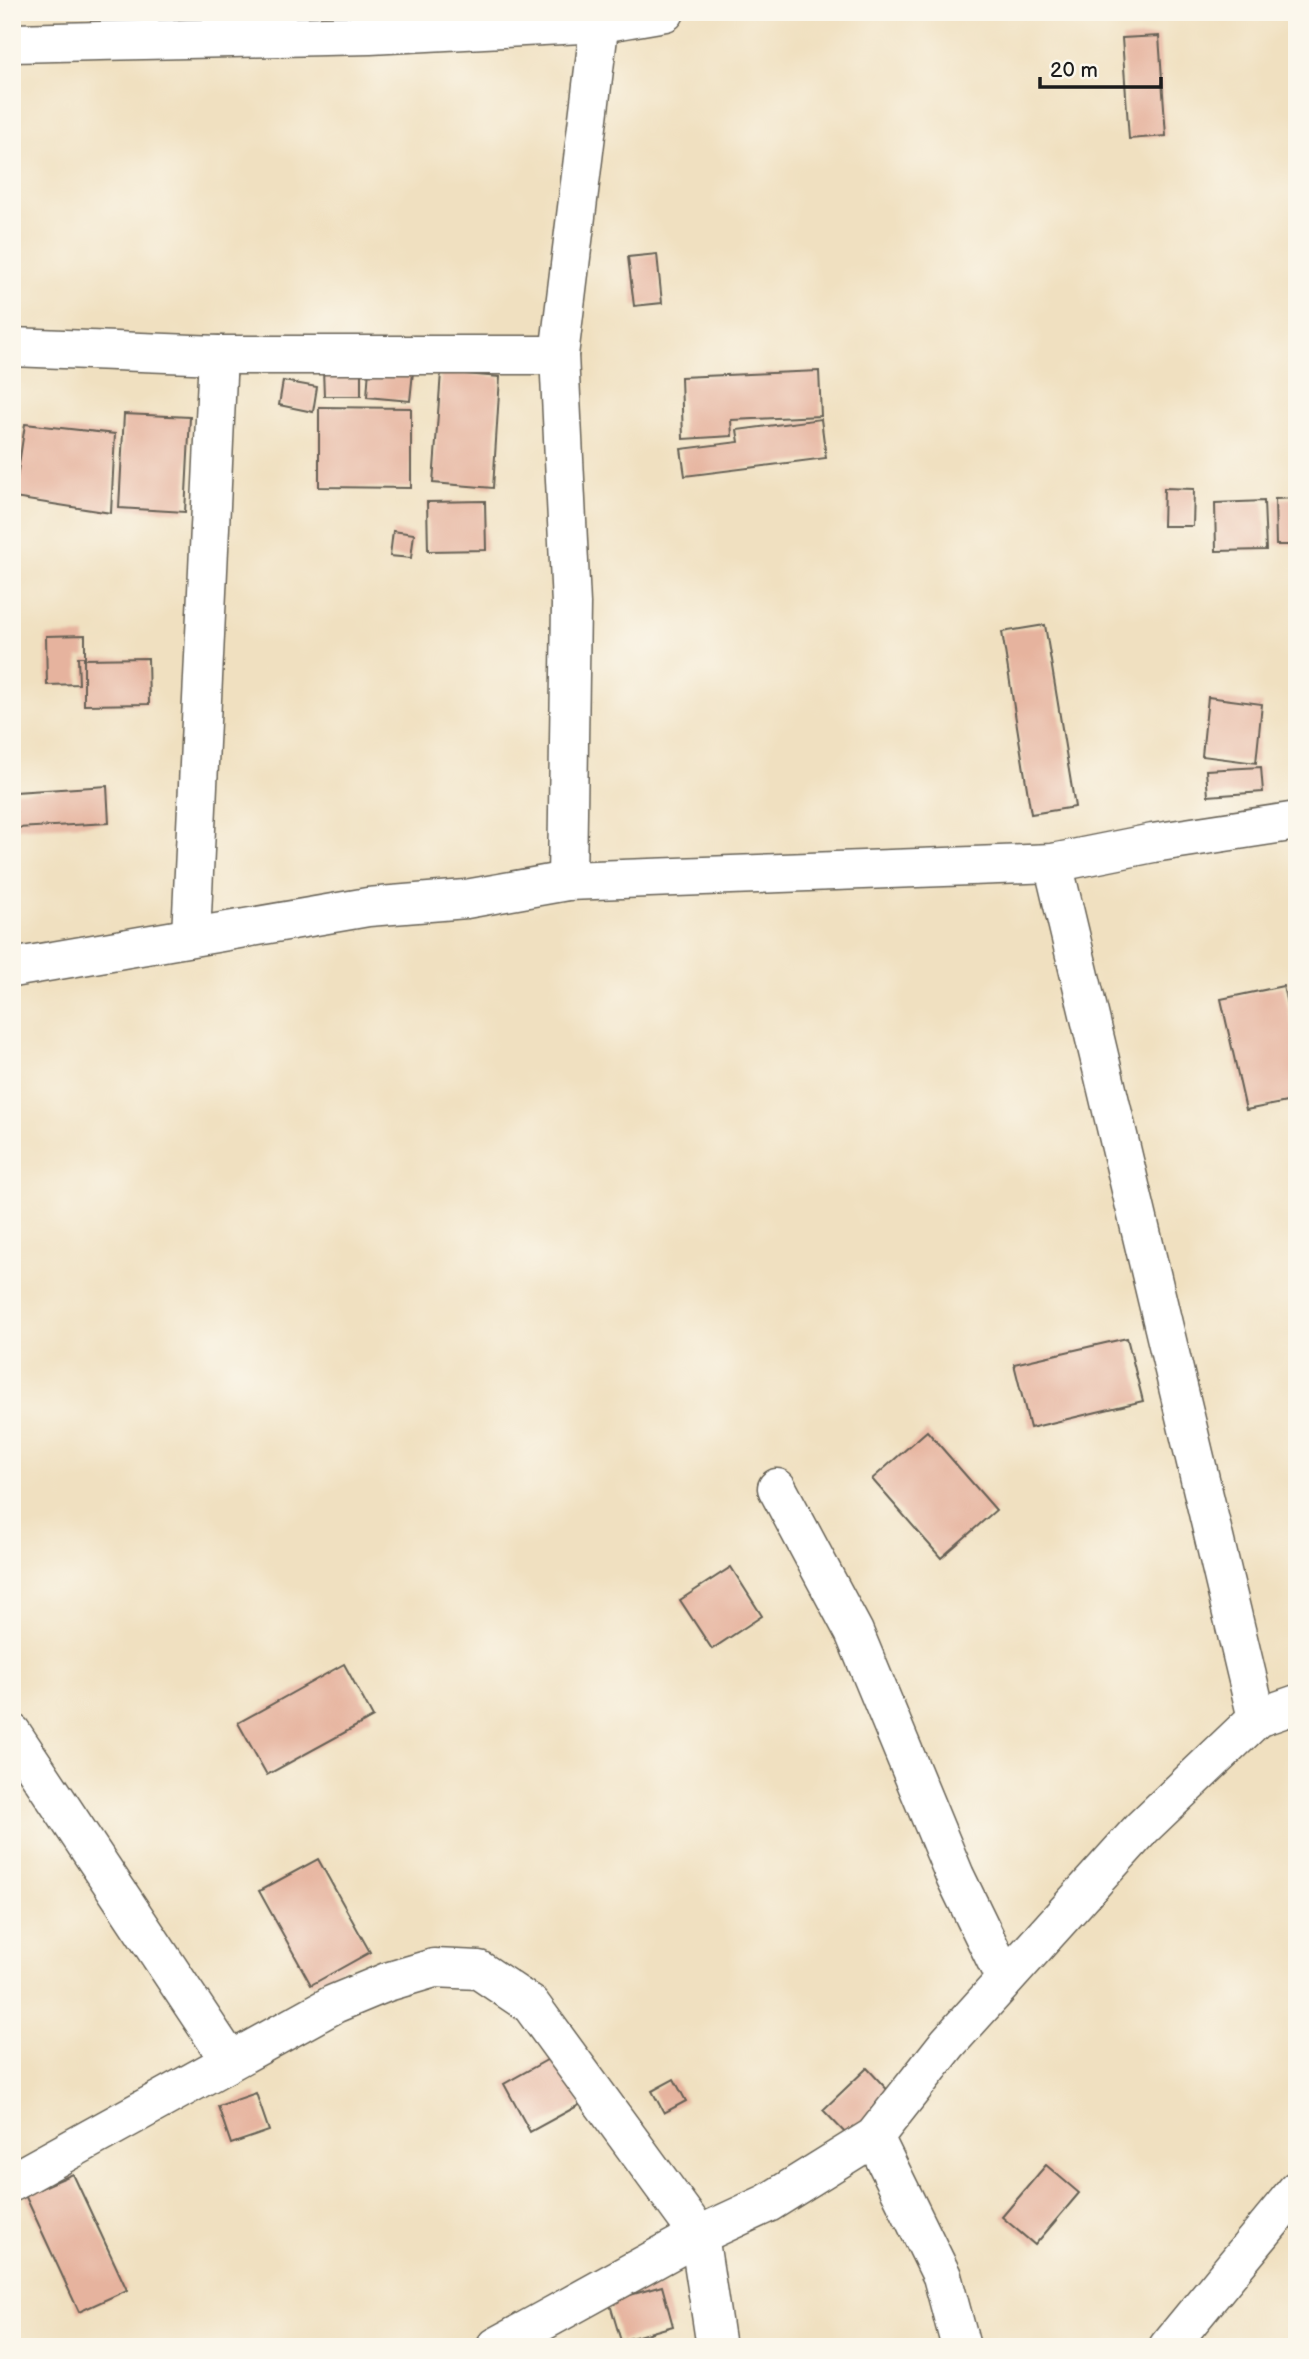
<svg xmlns="http://www.w3.org/2000/svg" width="1309" height="2359" viewBox="0 0 1309 2359" font-family="'Balsamiq Sans',sans-serif">
  <style>
    .building { fill: #e6b39e }
    .lines { fill: none; stroke-linecap: round; stroke-linejoin: round }
    .minor-casing { stroke: #666155; stroke-width: 41 }
    .minor { stroke: #fff; stroke-width: 38 }
  </style>
  <rect width="100%" height="100%" fill="#fbf7ec"/>
  <filter id="ink" filterUnits="userSpaceOnUse"><feTurbulence type="fractalNoise" baseFrequency=".0143" numOctaves="2"/><feDisplacementMap in="SourceGraphic" scale="14" xChannelSelector="R" yChannelSelector="G"/><feConvolveMatrix kernelMatrix="1 2 1 2 8 2 1 2 1" color-interpolation-filters="sRGB"/></filter>
  <filter id="wash" filterUnits="userSpaceOnUse"><feTurbulence type="fractalNoise" baseFrequency=".00686" numOctaves="4" result="noise"/><feDisplacementMap in="SourceGraphic" scale="28" xChannelSelector="R" yChannelSelector="G"/><feGaussianBlur stdDeviation="1.57" result="paint"/><feColorMatrix in="noise" values="0 0 0 0 0 0 0 0 0 0 0 0 0 0 0 0 0 1.4 0 .05"/><feComposite in="paint" operator="in"/></filter>
  <g filter="url(#wash)">
    <rect width="100%" height="100%" fill="#f0e0c0"/>
    <g id="blocks">
      <g class="building">
        <path d="M 1159,36 L 1166,136 L 1129,139 L 1122,38 Z"/>
        <path d="M 657,254 L 662,303 L 634,306 L 628,257 Z"/>
        <path d="M 369,368 L 413,372 L 410,401 L 367,397 Z"/>
        <path d="M 323,369 L 361,369 L 361,396 L 324,396 Z"/>
        <path d="M 819,371 L 821,416 L 731,420 L 732,436 L 683,439 L 681,377 Z"/>
        <path d="M 441,372 L 500,377 L 493,488 L 433,483 Z"/>
        <path d="M 283,381 L 317,387 L 313,412 L 279,405 Z"/>
        <path d="M 319,407 L 411,408 L 411,488 L 319,487 Z"/>
        <path d="M 124,414 L 190,417 L 185,512 L 119,508 Z"/>
        <path d="M 821,419 L 826,458 L 685,476 L 681,449 L 739,442 L 737,430 Z"/>
        <path d="M 25,424 L 115,434 L 111,513 L 14,498 Z"/>
        <path d="M 1164,488 L 1194,489 L 1193,526 L 1163,526 Z"/>
        <path d="M 1297,498 L 1297,545 L 1276,545 L 1275,499 Z"/>
        <path d="M 485,501 L 486,550 L 428,551 L 427,502 Z"/>
        <path d="M 1264,501 L 1266,550 L 1216,551 L 1215,503 Z"/>
        <path d="M 393,531 L 414,534 L 411,558 L 390,556 Z"/>
        <path d="M 1045,625 L 1075,807 L 1031,814 L 1002,632 Z"/>
        <path d="M 85,635 L 85,657 L 78,657 L 79,684 L 47,685 L 46,636 Z"/>
        <path d="M 148,658 L 149,704 L 84,705 L 84,659 Z"/>
        <path d="M 1208,697 L 1262,704 L 1256,763 L 1202,756 Z"/>
        <path d="M 1261,767 L 1263,792 L 1208,796 L 1206,770 Z"/>
        <path d="M 107,786 L 109,823 L 17,828 L 15,792 Z"/>
        <path d="M 1283,986 L 1297,1048 L 1297,1100 L 1246,1110 L 1221,999 Z"/>
        <path d="M 1127,1338 L 1143,1401 L 1030,1428 L 1014,1364 Z"/>
        <path d="M 927,1431 L 996,1510 L 941,1558 L 872,1479 Z"/>
        <path d="M 731,1567 L 762,1616 L 712,1649 L 680,1600 Z"/>
        <path d="M 344,1664 L 373,1717 L 267,1775 L 238,1723 Z"/>
        <path d="M 318,1859 L 370,1952 L 311,1985 L 259,1891 Z"/>
        <path d="M 554,2056 L 581,2104 L 530,2132 L 504,2084 Z"/>
        <path d="M 867,2068 L 895,2098 L 851,2139 L 823,2110 Z"/>
        <path d="M 674,2079 L 686,2101 L 664,2113 L 652,2091 Z"/>
        <path d="M 256,2093 L 269,2131 L 231,2144 L 218,2106 Z"/>
        <path d="M 1046,2165 L 1079,2193 L 1035,2245 L 1002,2217 Z"/>
        <path d="M 73,2174 L 127,2290 L 79,2312 L 25,2195 Z"/>
        <path d="M 662,2286 L 673,2326 L 621,2341 L 609,2301 Z"/>
      </g>
    </g>
  </g>
  <g filter="url(#ink)">
    <use href="#blocks" fill-opacity="0" stroke="#666155" stroke-width="2"/>
    <g class="lines">
      <defs>
        <g id="minor">
          <path d="M 12,43 L 370,35 L 601,23 L 665,12"/>
          <path d="M 12,347 L 218,355 L 559,355"/>
          <path d="M 1053,863 L 1257,1718"/>
          <path d="M 567,881 L 571,604 L 559,355 L 601,12"/>
          <path d="M 191,936 L 218,355"/>
          <path d="M 12,968 L 368,907 L 466,899 L 567,881 L 1053,863 L 1153,843 L 1297,821"/>
          <path d="M 777,1488 L 854,1632 L 955,1876 L 1005,1979"/>
          <path d="M 12,1733 L 230,2061"/>
          <path d="M 874,2137 L 942,2276 L 961,2347"/>
          <path d="M 12,2182 L 334,2004 L 387,1982 L 434,1968 L 479,1970 L 531,2005 L 699,2235 L 716,2347"/>
          <path d="M 496,2347 L 699,2235 L 768,2203 L 874,2137 L 948,2043 L 1142,1828 L 1257,1718 L 1297,1704"/>
          <path d="M 1168,2347 L 1297,2190"/>
        </g>
      </defs>
      <use href="#minor" class="minor-casing"/>
      <use href="#minor" class="minor"/>
    </g>
  </g>
  <rect width="1309" height="2359" fill="none" stroke="#fbf7ec" stroke-width="42"/>
  <path d="M1040 77v10h121v-10" fill="none" stroke="#1c1c1c" stroke-width="3.5"/>
  <text x="1050" y="77" font-size="21" fill="#1c1c1c" stroke="#fbf7ec" stroke-width="5" paint-order="stroke">20 m</text>
</svg>
